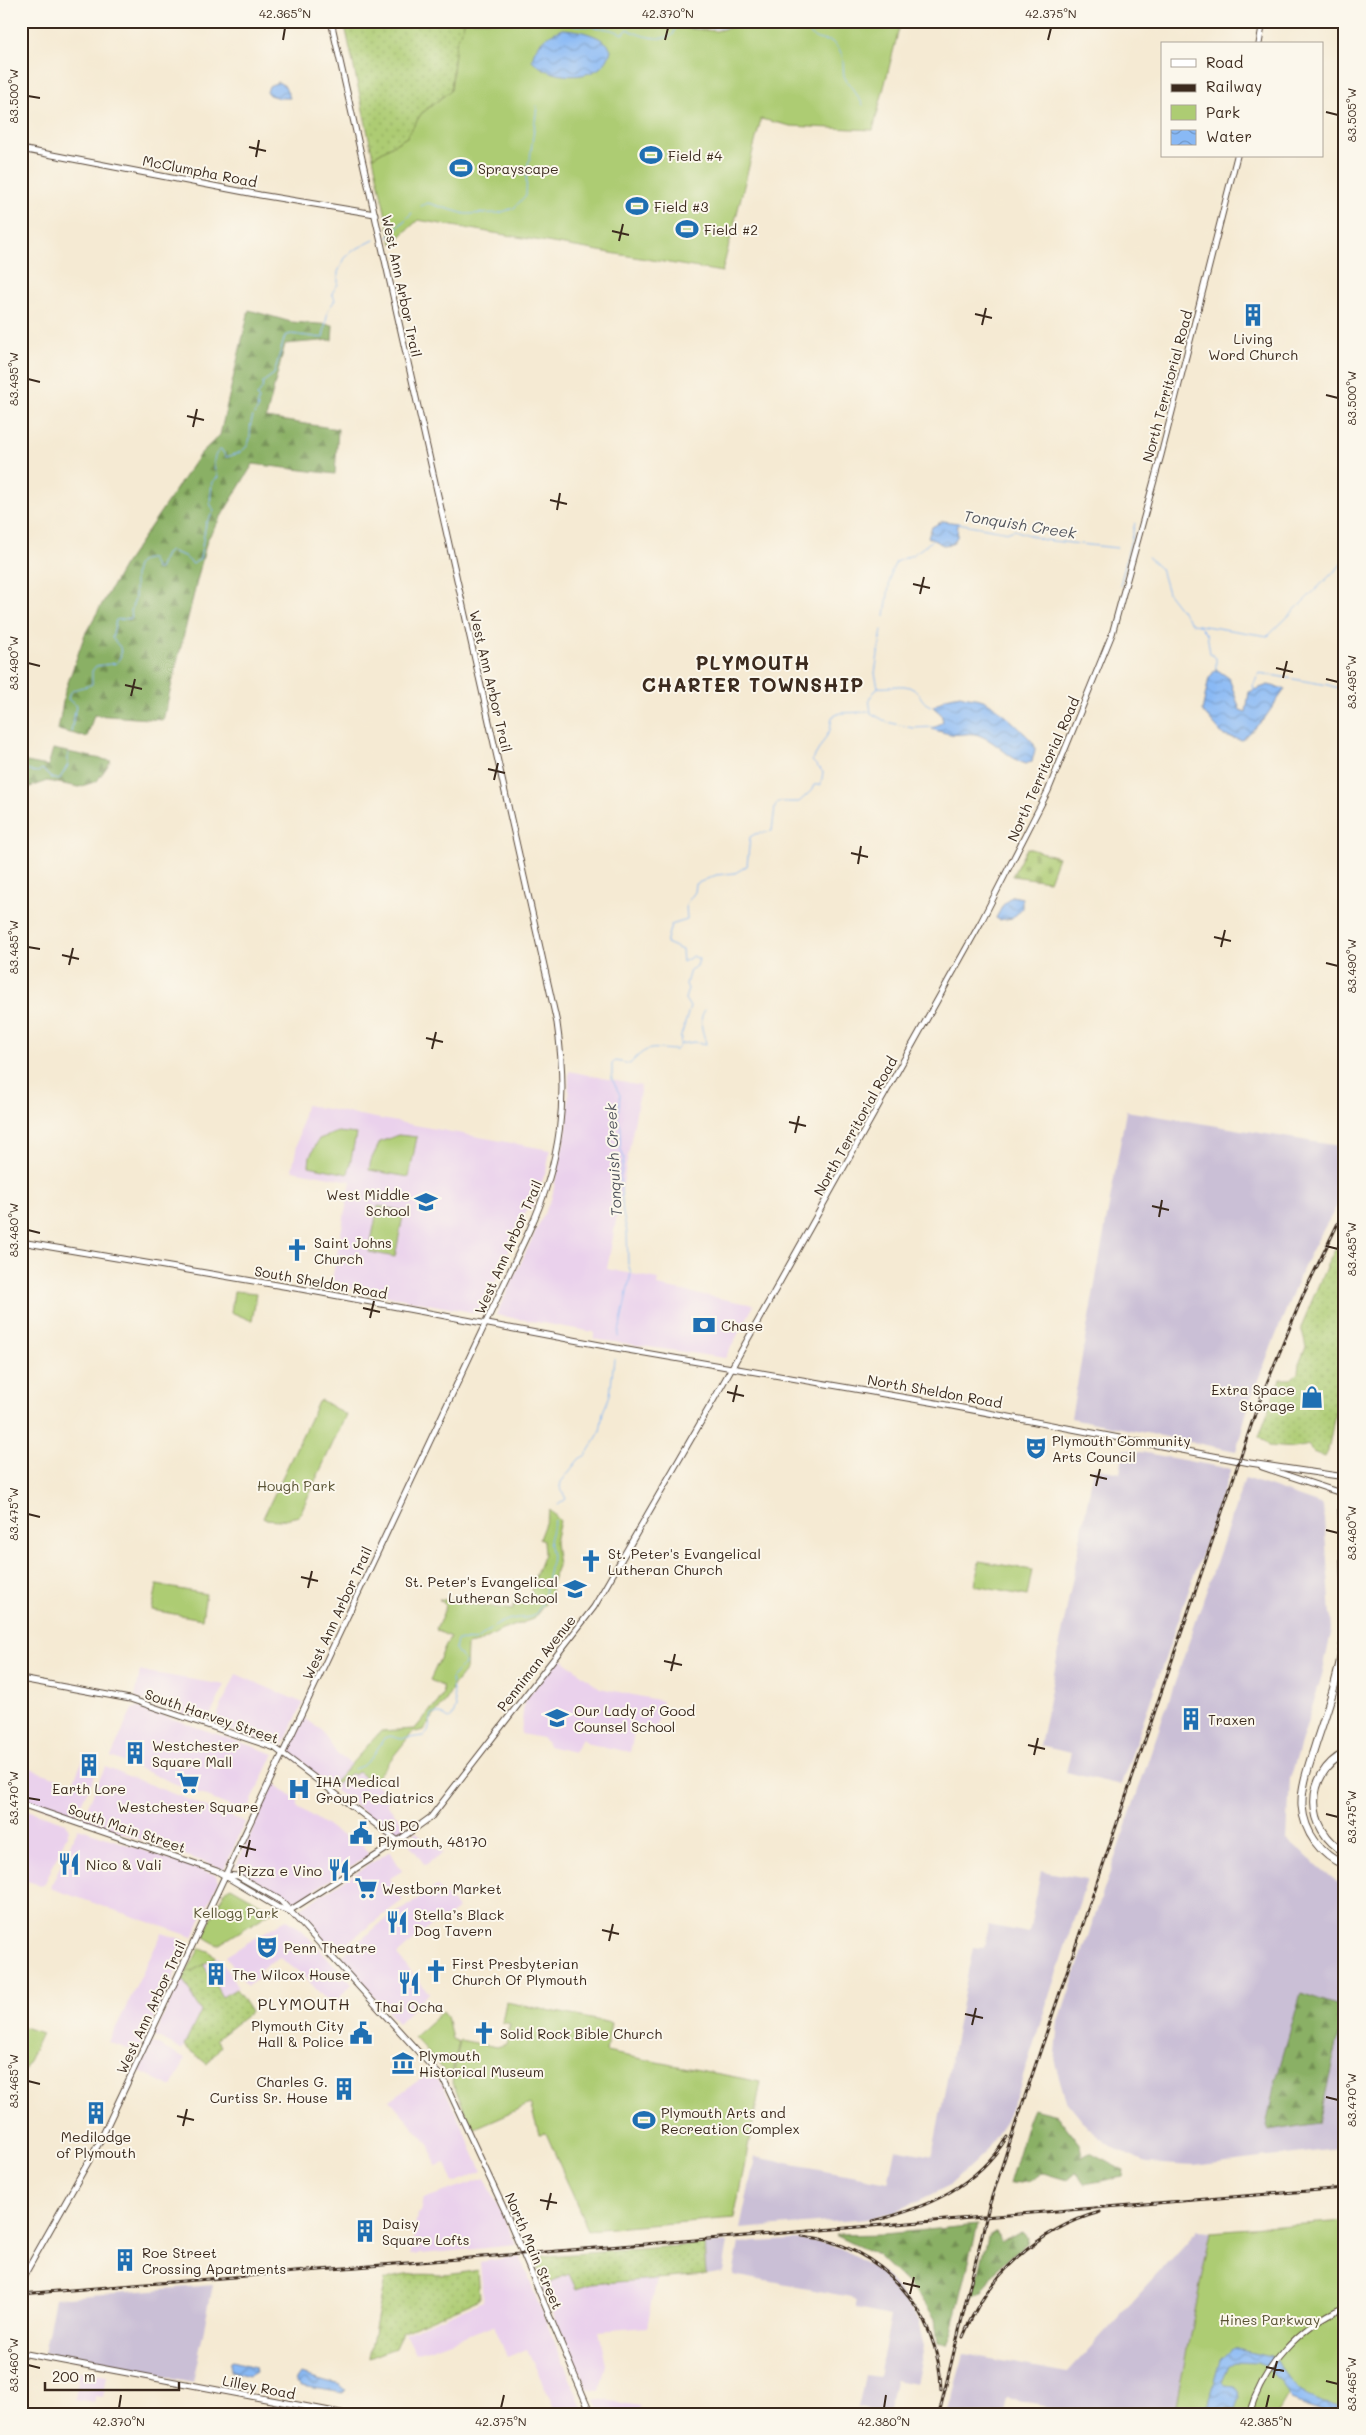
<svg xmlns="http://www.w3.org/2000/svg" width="1366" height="2435" viewBox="0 0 1366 2435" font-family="Mali,sans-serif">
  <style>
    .built { fill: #ead1ec }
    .industrial { fill: #cabfd6 }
    .grass { fill: url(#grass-dots); stroke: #747b48 }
    .forest { fill: url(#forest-firs); stroke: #626d42 }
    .cemetery { fill: url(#cemetery-stones); stroke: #747b48 }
    .green { fill: #adcc73; stroke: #747b48 }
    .water { fill: url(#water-waves); stroke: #62728a }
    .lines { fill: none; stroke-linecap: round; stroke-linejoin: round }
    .stream { stroke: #89b9f5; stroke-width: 1 }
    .secondary-casing { stroke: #574739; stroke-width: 7 }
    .highway-casing { stroke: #574739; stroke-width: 9 }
    .secondary { stroke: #fff; stroke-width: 5 }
    .highway { stroke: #fff; stroke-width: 7 }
    .rail-casing { stroke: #3b2a1e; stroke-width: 3 }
    .rail { stroke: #fbf7ec; stroke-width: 1; stroke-dasharray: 4; stroke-linecap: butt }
    .highway-bridge-casing { stroke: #574739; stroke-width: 9; stroke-linecap: butt }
    .highway-bridge { stroke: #fff; stroke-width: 7 }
    .ticks { fill: none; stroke: #3b2a1e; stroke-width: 2 }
    .labels { text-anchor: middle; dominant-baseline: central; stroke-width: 4; stroke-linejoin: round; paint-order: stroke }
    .poi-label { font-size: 14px; fill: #3b2a1e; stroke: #fbf7ec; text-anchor: start }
    .street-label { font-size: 14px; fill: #3b2a1e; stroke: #fbf7ec }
    .park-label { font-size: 14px; fill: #585233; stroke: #fbf7ec }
    .water-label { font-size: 15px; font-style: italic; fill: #52555e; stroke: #fbf7ec }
    .quarter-label { font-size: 16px; letter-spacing: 1px; fill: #3b2a1e; stroke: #fbf7ec }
    .district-label { font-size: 19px; font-weight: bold; letter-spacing: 1px; fill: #3b2a1e; stroke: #fbf7ec }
    .neatline { fill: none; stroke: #3b2a1e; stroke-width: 2 }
    .ticks-label { font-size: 12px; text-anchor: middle; fill: #3b2a1e }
  </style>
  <defs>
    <pattern id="grass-dots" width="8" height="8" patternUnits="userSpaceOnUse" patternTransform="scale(1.25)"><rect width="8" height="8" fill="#adcc73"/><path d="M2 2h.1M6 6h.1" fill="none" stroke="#96af63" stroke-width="1.8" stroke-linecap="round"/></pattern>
    <pattern id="forest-firs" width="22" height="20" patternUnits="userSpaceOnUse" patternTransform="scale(1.25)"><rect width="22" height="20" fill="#8ab065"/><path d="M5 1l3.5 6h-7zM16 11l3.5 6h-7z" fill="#728f53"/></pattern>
    <pattern id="cemetery-stones" width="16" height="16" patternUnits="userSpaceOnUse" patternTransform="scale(1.25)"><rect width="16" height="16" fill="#adcc73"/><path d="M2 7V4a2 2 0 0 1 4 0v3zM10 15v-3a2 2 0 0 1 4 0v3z" fill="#96af63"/></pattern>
    <pattern id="water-waves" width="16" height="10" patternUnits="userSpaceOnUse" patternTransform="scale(1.25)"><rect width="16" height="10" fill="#89b9f5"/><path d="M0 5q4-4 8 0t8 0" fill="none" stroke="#7197c6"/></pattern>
  </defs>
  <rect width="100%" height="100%" fill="#fbf7ec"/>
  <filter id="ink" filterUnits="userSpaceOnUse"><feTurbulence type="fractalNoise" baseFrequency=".02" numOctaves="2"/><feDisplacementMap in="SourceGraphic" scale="10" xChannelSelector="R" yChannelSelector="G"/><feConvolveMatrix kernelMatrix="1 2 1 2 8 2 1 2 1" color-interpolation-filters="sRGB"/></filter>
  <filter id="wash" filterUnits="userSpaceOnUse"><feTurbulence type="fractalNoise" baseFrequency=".0096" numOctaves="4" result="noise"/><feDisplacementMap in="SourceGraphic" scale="20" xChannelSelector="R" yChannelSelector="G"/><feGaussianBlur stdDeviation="1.12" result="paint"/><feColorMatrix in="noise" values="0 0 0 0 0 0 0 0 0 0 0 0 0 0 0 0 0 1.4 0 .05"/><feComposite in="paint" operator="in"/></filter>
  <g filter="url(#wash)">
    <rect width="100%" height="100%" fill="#f5ead3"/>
    <g class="built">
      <path d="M 569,1071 L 641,1086 L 607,1269 L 658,1279 L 657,1286 L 754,1305 L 725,1358 L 594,1339 L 594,1332 L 496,1315 L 552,1197 L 568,1122 Z"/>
      <path d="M 305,1105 L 550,1150 L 547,1168 L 531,1211 L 527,1210 L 481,1314 L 331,1285 L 351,1181 L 292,1170 Z"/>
      <path d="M 559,1657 L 600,1688 L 662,1701 L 656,1728 L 636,1725 L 630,1752 L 590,1744 L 582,1739 L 574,1752 L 548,1746 L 548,1743 L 542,1738 L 521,1734 L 524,1701 Z"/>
      <path d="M 140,1671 L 225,1685 L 207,1722 L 135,1698 Z"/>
      <path d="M 236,1674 L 303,1703 L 282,1748 L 213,1724 Z"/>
      <path d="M 138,1707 L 274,1754 L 246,1813 L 111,1757 L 132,1709 Z"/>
      <path d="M 303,1718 L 320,1728 L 337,1754 L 352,1765 L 331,1786 L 290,1756 L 291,1746 Z"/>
      <path d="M 84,1757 L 101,1762 L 75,1817 L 21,1800 L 21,1766 L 73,1783 Z"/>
      <path d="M 105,1767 L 245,1822 L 224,1869 L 82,1819 Z"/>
      <path d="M 358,1772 L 392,1797 L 386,1804 L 409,1830 L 396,1837 L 332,1787 L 351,1773 Z"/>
      <path d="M 274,1783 L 298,1801 L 298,1807 L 346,1838 L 352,1829 L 369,1855 L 291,1905 L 236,1866 Z"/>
      <path d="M 21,1808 L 66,1823 L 69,1830 L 45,1883 L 40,1885 L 21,1879 Z"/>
      <path d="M 78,1828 L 216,1875 L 218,1882 L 193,1937 L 50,1888 Z"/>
      <path d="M 416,1832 L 443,1853 L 425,1865 L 407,1841 Z"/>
      <path d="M 390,1851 L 402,1871 L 389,1879 L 403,1900 L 335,1952 L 298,1910 Z"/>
      <path d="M 437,1886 L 458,1908 L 441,1925 L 431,1925 L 397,1955 L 429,1993 L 398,2023 L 340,1958 L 381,1923 Z"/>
      <path d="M 286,1919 L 301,1929 L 352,1984 L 332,2006 L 303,1975 L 279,1957 L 258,1971 L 261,1977 L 247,1986 L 226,1956 Z"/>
      <path d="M 162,1933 L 184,1940 L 187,1948 L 138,2053 L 109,2042 Z"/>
      <path d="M 218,1956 L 238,1987 L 222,1997 L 203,1964 Z"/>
      <path d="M 182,1977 L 201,2011 L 182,2050 L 154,2036 Z"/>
      <path d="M 154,2043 L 185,2059 L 172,2087 L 138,2070 L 150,2044 Z"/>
      <path d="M 431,2072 L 444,2087 L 482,2171 L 454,2183 L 446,2163 L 436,2166 L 430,2146 L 390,2100 Z"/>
      <path d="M 485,2178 L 516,2245 L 411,2255 L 417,2214 L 420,2212 L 423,2199 Z"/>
      <path d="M 520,2256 L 539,2305 L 585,2414 L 557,2414 L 527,2349 L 507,2357 L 494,2325 L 415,2354 L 405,2333 L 483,2301 L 480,2262 Z"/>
      <path d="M 569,2274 L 576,2289 L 591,2284 L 657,2279 L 647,2327 L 599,2331 L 606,2364 L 600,2390 L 587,2388 L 541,2287 Z"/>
      <path d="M 79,2371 L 107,2376 L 103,2397 L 95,2396 L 94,2403 L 75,2400 Z"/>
      <path d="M 598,2399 L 640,2406 L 638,2414 L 601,2414 L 595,2400 Z"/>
    </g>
    <g class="industrial">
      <path d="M 1126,1111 L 1345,1147 L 1345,1192 L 1314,1246 L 1300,1275 L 1250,1400 L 1236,1451 L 1071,1418 Z"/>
      <path d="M 1124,1449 L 1231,1469 L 1121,1785 L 1066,1772 L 1071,1753 L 1040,1746 L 1094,1468 L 1120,1473 Z"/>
      <path d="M 1245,1478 L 1323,1505 L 1332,1629 L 1322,1675 L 1290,1779 L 1287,1840 L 1336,1881 L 1345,1883 L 1345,2148 L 1193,2166 L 1147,2163 L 1118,2151 L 1088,2128 L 1066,2101 L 1055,2063 L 1059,2021 Z"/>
      <path d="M 1041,1871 L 1087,1879 L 1019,2089 L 1006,2121 L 986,2151 L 950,2185 L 897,2211 L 867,2219 L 740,2229 L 755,2157 L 888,2182 L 895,2149 L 932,2156 L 973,1947 L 984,1948 L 988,1925 L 1029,1933 Z"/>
      <path d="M 1198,2230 L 1211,2231 L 1174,2414 L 1082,2414 L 1008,2399 L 1005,2414 L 947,2414 L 964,2354 L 1067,2373 Z"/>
      <path d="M 793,2240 L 814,2241 L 841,2248 L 883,2273 L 911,2306 L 918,2322 L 924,2347 L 916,2384 L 895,2380 L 888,2414 L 858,2408 L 865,2375 L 879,2377 L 891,2316 L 856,2309 L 856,2302 L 851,2297 L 733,2275 L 739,2243 Z"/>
      <path d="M 728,2242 L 723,2272 L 706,2275 L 704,2244 Z"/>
      <path d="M 213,2285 L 193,2382 L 44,2353 L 55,2298 Z"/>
    </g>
    <g class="grass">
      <path d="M 344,21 L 465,21 L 456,43 L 451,90 L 421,114 L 407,137 L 373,157 Z"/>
      <path d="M 1345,1230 L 1345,1359 L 1328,1451 L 1325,1457 L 1313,1452 L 1308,1445 L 1295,1448 L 1268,1446 L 1259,1437 L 1280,1379 L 1291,1379 L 1298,1373 L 1299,1364 L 1306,1347 L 1301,1327 L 1326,1267 Z"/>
      <path d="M 203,1964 L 222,1997 L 236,1989 L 251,2012 L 216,2039 L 221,2046 L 207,2064 L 184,2046 L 201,2011 L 183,1980 L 187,1971 Z"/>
      <path d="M 704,2244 L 706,2275 L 591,2284 L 576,2289 L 569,2274 L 543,2285 L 534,2257 Z"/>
      <path d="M 477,2270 L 479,2299 L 402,2332 L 395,2348 L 369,2358 L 385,2280 C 401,2273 425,2274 441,2275 C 452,2275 466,2272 477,2270 Z"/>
    </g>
    <g class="forest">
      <path d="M 249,310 L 291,322 L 333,325 L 332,340 L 285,344 L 266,418 L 338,429 L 335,474 L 253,464 L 207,540 L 163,720 L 94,715 L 87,737 L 58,730 L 65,691 L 85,634 L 123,567 L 200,454 L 220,435 Z"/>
      <path d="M 53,749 L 111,761 L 97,781 L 79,787 L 47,781 L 21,790 L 21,761 L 48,766 Z"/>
      <path d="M 1301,1993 L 1345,2008 L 1319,2123 L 1268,2131 L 1266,2126 L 1274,2087 Z"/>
      <path d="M 1033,2109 L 1057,2115 L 1080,2145 L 1082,2156 L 1090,2152 L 1124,2170 L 1123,2177 L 1084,2184 L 1076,2172 L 1067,2180 L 1040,2172 L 1031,2180 L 1009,2184 L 1028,2120 Z"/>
      <path d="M 978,2225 L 952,2331 L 947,2345 L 938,2343 L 935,2319 L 921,2297 L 877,2255 L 835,2235 L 884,2234 Z"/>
      <path d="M 996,2232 L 1000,2242 L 1023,2232 L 1028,2237 L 1027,2243 L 999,2266 L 982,2292 L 973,2296 L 988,2237 Z"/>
    </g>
    <path class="cemetery" d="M 1027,848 L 1058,857 L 1049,881 L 1012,876 Z"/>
    <g class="green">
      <path d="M 465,21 L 647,21 L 673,27 L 716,31 L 755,21 L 901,21 L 873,130 L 791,126 L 761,119 L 722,272 L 418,220 L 392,244 L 373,157 L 407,137 L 421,114 L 451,90 L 456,43 Z"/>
      <path d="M 338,1132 L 356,1134 L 348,1174 L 309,1166 L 310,1156 L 319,1139 Z"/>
      <path d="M 398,1135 L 417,1137 L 409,1177 L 369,1170 L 371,1160 L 380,1142 Z"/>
      <path d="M 378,1206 L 404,1211 L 395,1257 L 369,1252 Z"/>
      <path d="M 234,1291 L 257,1293 L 252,1321 L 231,1312 Z"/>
      <path d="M 321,1400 L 346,1415 L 345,1417 L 299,1516 L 280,1520 L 264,1519 L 263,1518 L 318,1402 Z"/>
      <path d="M 550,1510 L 560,1521 L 555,1542 L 558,1566 L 551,1583 L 551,1596 L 533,1619 L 502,1630 L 478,1643 L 467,1645 L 466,1670 L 453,1686 L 447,1699 L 423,1730 L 412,1733 L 372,1783 L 358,1772 L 354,1775 L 351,1773 L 332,1787 L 331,1786 L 381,1731 L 415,1729 L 433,1707 L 435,1707 L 443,1694 L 442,1686 L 430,1680 L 450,1637 L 436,1630 L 446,1606 L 439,1599 L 513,1610 L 514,1605 L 525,1601 L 531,1593 L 533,1582 L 544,1554 L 543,1541 L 539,1539 Z"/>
      <path d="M 979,1561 L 1032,1570 L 1027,1596 L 975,1586 Z"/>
      <path d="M 157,1585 L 206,1594 L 202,1619 L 152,1610 Z"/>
      <path d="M 231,1887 L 273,1911 L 218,1945 L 205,1938 L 204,1934 L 225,1891 Z"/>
      <path d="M 200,1948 L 209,1951 L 216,1957 L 192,1971 L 187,1971 Z"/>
      <path d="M 506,2002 L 611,2023 L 606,2052 L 761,2082 L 734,2218 L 588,2230 L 546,2133 L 539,2134 L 530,2104 L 473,2129 L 452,2082 L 460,2040 L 497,2047 L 506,2044 L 510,2024 L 502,2022 Z"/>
      <path d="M 443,2011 L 447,2016 L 452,2039 L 459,2042 L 451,2078 L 414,2037 Z"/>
      <path d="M 21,2026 L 42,2033 L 23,2074 L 21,2073 Z"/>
      <path d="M 1345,2221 L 1345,2411 L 1320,2410 L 1288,2394 L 1276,2414 L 1174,2414 L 1211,2231 Z"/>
    </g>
    <g class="water">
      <path d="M 562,29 C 576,29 607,36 611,50 C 605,83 551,82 532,60 C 535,42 548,35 562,29 Z"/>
      <path d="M 278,82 L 285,86 L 290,98 L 279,98 L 269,95 L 267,92 L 269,86 Z"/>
      <path d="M 943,521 L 958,523 L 957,537 L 952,544 L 943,545 L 928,537 L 932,527 Z"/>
      <path d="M 1216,669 L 1229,678 L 1240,710 L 1246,712 L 1249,692 L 1268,685 L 1285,689 L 1264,719 L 1242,740 L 1224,736 L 1202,711 L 1209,678 Z"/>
      <path d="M 960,695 C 968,698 976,697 983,700 C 992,702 1027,734 1033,743 C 1037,748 1034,755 1032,761 L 1026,764 C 1009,759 998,743 981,736 C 970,731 962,736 951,734 C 945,733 938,731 932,729 L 943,721 L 941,714 L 933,707 L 946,698 Z"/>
      <path d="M 1012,896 L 1022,898 L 1022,908 L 1013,918 L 999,920 L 996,918 L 1003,905 Z"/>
      <path d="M 1232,2348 L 1271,2357 L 1277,2361 L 1290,2383 L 1299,2392 L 1324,2403 L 1345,2406 L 1345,2412 L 1326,2412 L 1290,2400 L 1281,2383 L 1268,2368 L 1259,2363 L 1235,2362 L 1229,2365 L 1222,2381 L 1224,2385 L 1233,2386 L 1238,2390 L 1239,2397 L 1235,2408 L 1226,2407 L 1221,2414 L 1205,2414 L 1220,2360 Z"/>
      <path d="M 233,2361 L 255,2367 L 256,2372 L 249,2376 L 230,2371 L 231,2362 Z"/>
      <path d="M 300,2374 L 340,2385 L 346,2390 L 343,2393 L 302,2386 L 295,2381 Z"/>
    </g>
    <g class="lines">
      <g class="stream">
        <path d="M 802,21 C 811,37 813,40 831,41 C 846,54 842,59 844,76 C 844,78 860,98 863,105"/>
        <path d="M 566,24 C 584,27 607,26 623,34 L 628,29 C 638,36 661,42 673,35 L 677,21"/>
        <path d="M 676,27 L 720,28 L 750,21"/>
        <path d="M 421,206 L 428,203 L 465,214 L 499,213 L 514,208 L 526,195 L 527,166 L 530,159 L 537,106"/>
        <path d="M 387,238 L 412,213"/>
        <path d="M 957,523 L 1009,532 L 1014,530 L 1044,540 L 1117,548"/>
        <path d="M 1148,557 L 1161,569 L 1168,593 L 1192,624 L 1268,636 L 1345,561"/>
        <path d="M 1120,586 L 1135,523"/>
        <path d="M 885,616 L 891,572 L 896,562 L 914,554 L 933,540"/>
        <path d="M 1199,626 L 1207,634 L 1210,653 L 1216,658 L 1216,669"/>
        <path d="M 878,687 C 889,689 903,682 913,689 C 923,695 919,702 933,707"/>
        <path d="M 878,687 L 875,673 L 882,630"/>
        <path d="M 1255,691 L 1253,686 L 1259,673 L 1328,685 L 1345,690"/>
        <path d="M 871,712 L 869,699 L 878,687"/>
        <path d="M 71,732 L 76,706 L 68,699 C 70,686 83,689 92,684 L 92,671 L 96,666 L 117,663 L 121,655 L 120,647 L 112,638 L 116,620 L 132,618 C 129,606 135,605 135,596 C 136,582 130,557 151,559 L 156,569 L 159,569 L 166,554 L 170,551 L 184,556 L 193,564 L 200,559 L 206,523 L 214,511 L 210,503 L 212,482 L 218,477 C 213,467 211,456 221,449 L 226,457 C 265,448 240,429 258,409 L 257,404 L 259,399 L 257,396 L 262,389 L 263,382 L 274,374 L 285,336 L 291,334 L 323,338 L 328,310 L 335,300 L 332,293 L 338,284 L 338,272 L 345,258 L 354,250 L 374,240"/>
        <path d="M 21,770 L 38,772 L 42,769 L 51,778 L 59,780 L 68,765 L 68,753"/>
        <path d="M 681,1044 L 695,1042 L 706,1044 C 704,1034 697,1020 705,1010"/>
        <path d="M 618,1337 L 631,1273 L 628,1264 L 627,1232 L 623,1214 L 620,1178 L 624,1158 L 620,1147 L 621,1128 L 618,1118 L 620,1095 L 612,1079 L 612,1064 L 615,1061 L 630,1064 C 648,1044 651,1049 676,1050 L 680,1046 L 681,1036 L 690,1007 L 685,999 L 688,989 L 686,984 L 690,970 L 697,966 L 699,959 L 693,956 L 683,962 L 682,950 L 666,943 L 671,925 L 687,920 L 686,904 L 695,892 L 696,884 L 716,875 L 735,873 L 747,866 L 750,837 L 755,834 L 772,831 L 775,807 L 778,802 L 799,802 L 811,791 L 814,785 L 821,785 L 823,772 L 812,761 L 830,730 L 832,717 L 840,713 L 869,712 L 887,722 L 913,728 L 933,727"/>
        <path d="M 558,1505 L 566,1499 L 560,1487 L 561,1482 L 579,1459 L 586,1455 L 600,1432 L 603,1412 L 610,1395 L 614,1359"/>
        <path d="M 544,1598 L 552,1557 L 549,1540 L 555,1520"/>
        <path d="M 354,1769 L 362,1766 L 373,1756 L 384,1738 L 390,1736 L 401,1739 L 424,1736 L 428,1732 L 432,1714 L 441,1714 L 449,1719 L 452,1717 L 456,1708 L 451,1678 L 465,1663 L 455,1649 L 457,1640 L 475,1641 C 486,1633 495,1624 508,1620 C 526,1614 532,1626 543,1601"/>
      </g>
    </g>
  </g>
  <g filter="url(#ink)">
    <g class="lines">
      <defs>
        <g id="secondary">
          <path d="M 1259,44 L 1263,21"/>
          <path d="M 21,149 L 260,195 L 375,214"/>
          <path d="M 21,1242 L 301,1289 L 616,1348 L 936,1403 L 1250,1463 L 1345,1477"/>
          <path d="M 1262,1467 L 1344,1494"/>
          <path d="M 21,1679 L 130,1699 L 275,1748 L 398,1841"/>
          <path d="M 21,1804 L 217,1871 L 277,1907 L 289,1911"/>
          <path d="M 226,1875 L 238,1876 L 280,1900 L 444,2080 L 505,2211 L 591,2414"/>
          <path d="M 289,1911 L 388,1848 L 431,1817 L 594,1607 L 721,1387 L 981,922 L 1048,791 L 1112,634 L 1161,455 L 1237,156"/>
          <path d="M 21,2281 L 99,2143 L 529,1231 C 562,1160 568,1099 557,1023 L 331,21"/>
          <path d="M 21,2353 L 346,2414"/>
          <path d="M 1249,2414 C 1263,2367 1299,2326 1345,2307"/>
        </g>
        <g id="highway">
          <path d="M 1342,1510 L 1345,1596"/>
          <path d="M 1345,1632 C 1341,1671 1328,1707 1316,1743 C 1310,1763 1301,1785 1302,1806 C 1304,1832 1321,1856 1345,1865"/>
          <path d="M 1345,1753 C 1304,1774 1305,1830 1345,1852"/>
        </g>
      </defs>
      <use href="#secondary" class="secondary-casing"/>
      <use href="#highway" class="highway-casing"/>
      <use href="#secondary" class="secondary"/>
      <use href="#highway" class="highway"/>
      <defs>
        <g id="rail">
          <path d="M 873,2221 C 927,2208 977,2186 1007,2137"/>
          <path d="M 802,2236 C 881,2244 940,2311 941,2390"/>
          <path d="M 21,2294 L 1345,2188"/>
          <path d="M 963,2337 C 987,2276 1038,2229 1100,2212"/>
          <path d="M 939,2414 L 989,2206 L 1016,2123 L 1258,1405 L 1303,1295 L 1345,1209"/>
        </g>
      </defs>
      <use href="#rail" class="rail-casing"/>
      <use href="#rail" class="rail"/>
      <defs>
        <path id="highway-bridge" d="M 1342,1510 L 1345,1463"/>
      </defs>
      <use href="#highway-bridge" class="highway-bridge-casing"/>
      <use href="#highway-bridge" class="highway-bridge"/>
    </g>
  </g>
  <path class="ticks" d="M 283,40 L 285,28M 665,40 L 668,28M 1048,40 L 1051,28M 28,96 L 40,98M 1326,112 L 1338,115M 249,147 L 266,151M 256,157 L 259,140M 612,231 L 629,235M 619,241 L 623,224M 975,314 L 992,318M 982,325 L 986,308M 28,379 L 40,382M 1326,395 L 1338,398M 187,416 L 204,420M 193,427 L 197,409M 550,500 L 567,504M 557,510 L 560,493M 913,584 L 930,588M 920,594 L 924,577M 28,663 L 40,666M 1276,668 L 1293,672M 1283,678 L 1287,661M 1326,679 L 1338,682M 125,685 L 142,689M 131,696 L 135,679M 488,769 L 505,773M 494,780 L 498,763M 851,853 L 868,857M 858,864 L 861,846M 1214,937 L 1231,941M 28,947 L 40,949M 1221,947 L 1225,930M 62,955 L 79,959M 1326,963 L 1338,966M 69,965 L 73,948M 426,1038 L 443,1042M 432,1049 L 436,1032M 789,1122 L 806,1126M 795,1133 L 799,1116M 1152,1206 L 1169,1210M 1159,1217 L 1162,1200M 28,1230 L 40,1233M 1326,1246 L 1338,1249M 363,1308 L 380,1312M 370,1318 L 374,1301M 727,1392 L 744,1396M 733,1402 L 737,1385M 1090,1475 L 1107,1479M 1096,1486 L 1100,1469M 28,1514 L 40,1517M 1326,1530 L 1338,1533M 301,1577 L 318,1581M 308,1588 L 312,1571M 664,1661 L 682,1665M 671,1671 L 675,1654M 1028,1745 L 1045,1749M 1034,1755 L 1038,1738M 28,1798 L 40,1800M 1326,1814 L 1338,1817M 239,1846 L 256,1850M 246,1857 L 250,1840M 602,1930 L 619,1934M 609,1941 L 613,1924M 965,2014 L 983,2018M 972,2025 L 976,2008M 28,2081 L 40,2084M 1326,2097 L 1338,2100M 177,2116 L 194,2120M 183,2126 L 187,2109M 540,2200 L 557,2203M 547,2210 L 551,2193M 903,2283 L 920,2287M 910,2294 L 914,2277M 28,2365 L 40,2368M 1266,2367 L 1284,2371M 1273,2378 L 1277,2361M 1326,2381 L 1338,2384M 119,2408 L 121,2395M 501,2408 L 504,2395M 884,2408 L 886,2395M 1266,2408 L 1269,2395"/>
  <defs>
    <symbol id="stadium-bare" viewBox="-9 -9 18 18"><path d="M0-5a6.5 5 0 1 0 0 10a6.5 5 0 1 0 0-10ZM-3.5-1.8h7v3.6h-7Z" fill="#1f6fb2" stroke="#fbf7ec" stroke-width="2.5" paint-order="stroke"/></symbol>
    <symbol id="building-bare" viewBox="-9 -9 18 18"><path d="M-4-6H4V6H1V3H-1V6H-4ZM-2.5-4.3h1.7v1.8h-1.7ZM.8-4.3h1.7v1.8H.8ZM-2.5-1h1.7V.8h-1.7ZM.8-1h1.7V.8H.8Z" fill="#1f6fb2" stroke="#fbf7ec" stroke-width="2.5" paint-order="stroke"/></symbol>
    <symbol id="school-bare" viewBox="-9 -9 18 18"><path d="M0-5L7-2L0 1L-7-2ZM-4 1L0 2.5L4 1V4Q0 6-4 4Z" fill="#1f6fb2" stroke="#fbf7ec" stroke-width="2.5" paint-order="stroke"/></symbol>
    <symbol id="church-bare" viewBox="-9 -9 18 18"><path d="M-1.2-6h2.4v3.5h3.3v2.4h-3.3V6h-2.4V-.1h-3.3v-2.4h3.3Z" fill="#1f6fb2" stroke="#fbf7ec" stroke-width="2.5" paint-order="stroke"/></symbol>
    <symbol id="bank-bare" viewBox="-9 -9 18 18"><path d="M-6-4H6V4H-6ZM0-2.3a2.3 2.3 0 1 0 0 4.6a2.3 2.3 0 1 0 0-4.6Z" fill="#1f6fb2" stroke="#fbf7ec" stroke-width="2.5" paint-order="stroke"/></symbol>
    <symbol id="shop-bare" viewBox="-9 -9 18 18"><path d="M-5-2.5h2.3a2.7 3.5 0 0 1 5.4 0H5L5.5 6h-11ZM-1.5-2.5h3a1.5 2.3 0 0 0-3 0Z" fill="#1f6fb2" stroke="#fbf7ec" stroke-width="2.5" paint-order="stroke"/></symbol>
    <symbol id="theatre-bare" viewBox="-9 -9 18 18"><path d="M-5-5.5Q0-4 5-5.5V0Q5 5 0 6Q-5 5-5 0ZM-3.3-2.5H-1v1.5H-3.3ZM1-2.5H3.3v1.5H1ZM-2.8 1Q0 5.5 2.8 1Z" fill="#1f6fb2" stroke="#fbf7ec" stroke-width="2.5" paint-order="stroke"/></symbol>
    <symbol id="supermarket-bare" viewBox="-9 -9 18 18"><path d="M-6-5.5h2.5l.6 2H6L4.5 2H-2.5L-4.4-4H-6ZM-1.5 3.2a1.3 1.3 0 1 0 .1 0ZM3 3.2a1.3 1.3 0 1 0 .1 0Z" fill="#1f6fb2" stroke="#fbf7ec" stroke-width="2.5" paint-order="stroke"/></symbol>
    <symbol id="hospital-bare" viewBox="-9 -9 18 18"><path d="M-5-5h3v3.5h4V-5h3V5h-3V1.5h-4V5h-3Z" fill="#1f6fb2" stroke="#fbf7ec" stroke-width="2.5" paint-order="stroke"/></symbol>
    <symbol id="civic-bare" viewBox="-9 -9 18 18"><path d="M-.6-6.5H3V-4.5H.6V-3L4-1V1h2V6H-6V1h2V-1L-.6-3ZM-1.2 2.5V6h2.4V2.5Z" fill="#1f6fb2" stroke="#fbf7ec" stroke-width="2.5" paint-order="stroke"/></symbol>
    <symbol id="restaurant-bare" viewBox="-9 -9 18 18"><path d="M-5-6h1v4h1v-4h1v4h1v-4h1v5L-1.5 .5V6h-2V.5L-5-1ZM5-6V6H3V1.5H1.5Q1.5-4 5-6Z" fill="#1f6fb2" stroke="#fbf7ec" stroke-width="2.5" paint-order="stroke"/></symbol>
    <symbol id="museum-bare" viewBox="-9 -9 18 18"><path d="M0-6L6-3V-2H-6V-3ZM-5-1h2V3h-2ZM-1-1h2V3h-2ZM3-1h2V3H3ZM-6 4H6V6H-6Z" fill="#1f6fb2" stroke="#fbf7ec" stroke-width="2.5" paint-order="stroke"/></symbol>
  </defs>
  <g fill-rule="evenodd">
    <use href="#stadium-bare" x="635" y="139" width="32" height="32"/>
    <use href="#stadium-bare" x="445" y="152" width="32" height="32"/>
    <use href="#stadium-bare" x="621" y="190" width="32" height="32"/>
    <use href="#stadium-bare" x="671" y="213" width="32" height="32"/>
    <use href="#building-bare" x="1237" y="299" width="32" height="32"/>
    <use href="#school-bare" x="410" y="1186" width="32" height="32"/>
    <use href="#church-bare" x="281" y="1234" width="32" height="32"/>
    <use href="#bank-bare" x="688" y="1309" width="32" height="32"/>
    <use href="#shop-bare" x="1296" y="1381" width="32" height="32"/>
    <use href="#theatre-bare" x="1020" y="1432" width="32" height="32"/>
    <use href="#church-bare" x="575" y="1545" width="32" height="32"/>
    <use href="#school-bare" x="559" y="1573" width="32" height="32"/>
    <use href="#school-bare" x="541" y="1702" width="32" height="32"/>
    <use href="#building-bare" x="1175" y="1703" width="32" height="32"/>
    <use href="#building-bare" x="119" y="1737" width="32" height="32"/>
    <use href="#building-bare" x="73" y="1749" width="32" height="32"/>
    <use href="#supermarket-bare" x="172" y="1767" width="32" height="32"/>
    <use href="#hospital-bare" x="283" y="1773" width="32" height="32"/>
    <use href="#civic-bare" x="345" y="1817" width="32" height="32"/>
    <use href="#restaurant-bare" x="53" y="1848" width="32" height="32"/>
    <use href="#restaurant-bare" x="323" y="1854" width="32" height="32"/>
    <use href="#supermarket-bare" x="350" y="1872" width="32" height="32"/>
    <use href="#restaurant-bare" x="381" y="1906" width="32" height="32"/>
    <use href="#theatre-bare" x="251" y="1931" width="32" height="32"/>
    <use href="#church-bare" x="420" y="1955" width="32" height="32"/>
    <use href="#building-bare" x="200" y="1958" width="32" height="32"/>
    <use href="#restaurant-bare" x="393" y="1967" width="32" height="32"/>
    <use href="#civic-bare" x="345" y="2017" width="32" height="32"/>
    <use href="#church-bare" x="468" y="2017" width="32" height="32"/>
    <use href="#museum-bare" x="387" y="2047" width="32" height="32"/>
    <use href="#building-bare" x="328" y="2073" width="32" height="32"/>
    <use href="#building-bare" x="80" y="2097" width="32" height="32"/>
    <use href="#stadium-bare" x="628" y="2104" width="32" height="32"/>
    <use href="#building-bare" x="349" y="2215" width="32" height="32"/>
    <use href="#building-bare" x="109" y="2244" width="32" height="32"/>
  </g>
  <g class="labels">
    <g class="poi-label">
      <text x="668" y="155">Field #4</text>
      <text x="478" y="168">Sprayscape</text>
      <text x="654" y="206">Field #3</text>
      <text x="704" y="229">Field #2</text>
      <text x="1253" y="338" text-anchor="middle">Living<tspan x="1253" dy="16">Word Church</tspan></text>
      <text x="410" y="1194" text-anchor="end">West Middle<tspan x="410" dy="16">School</tspan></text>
      <text x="314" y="1242">Saint Johns<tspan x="314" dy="16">Church</tspan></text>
      <text x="721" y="1325">Chase</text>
      <text x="1295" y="1389" text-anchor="end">Extra Space<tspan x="1295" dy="16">Storage</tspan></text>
      <text x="1052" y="1440">Plymouth Community<tspan x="1052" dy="16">Arts Council</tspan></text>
      <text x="608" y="1553">St. Peter's Evangelical<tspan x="608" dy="16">Lutheran Church</tspan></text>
      <text x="558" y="1581" text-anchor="end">St. Peter's Evangelical<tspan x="558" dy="16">Lutheran School</tspan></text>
      <text x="574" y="1710">Our Lady of Good<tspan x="574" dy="16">Counsel School</tspan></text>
      <text x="1208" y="1719">Traxen</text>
      <text x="152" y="1745">Westchester<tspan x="152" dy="16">Square Mall</tspan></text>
      <text x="316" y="1781">IHA Medical<tspan x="316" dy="16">Group Pediatrics</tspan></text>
      <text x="89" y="1788" text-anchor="middle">Earth Lore</text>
      <text x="188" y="1806" text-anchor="middle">Westchester Square</text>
      <text x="378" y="1825">US PO<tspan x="378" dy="16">Plymouth, 48170</tspan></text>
      <text x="86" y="1864">Nico &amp; Vali</text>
      <text x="322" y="1870" text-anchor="end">Pizza e Vino</text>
      <text x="382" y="1888">Westborn Market</text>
      <text x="414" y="1914">Stella’s Black<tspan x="414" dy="16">Dog Tavern</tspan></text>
      <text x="284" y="1947">Penn Theatre</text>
      <text x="452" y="1963">First Presbyterian<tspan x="452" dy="16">Church Of Plymouth</tspan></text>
      <text x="232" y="1974">The Wilcox House</text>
      <text x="409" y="2006" text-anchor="middle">Thai Ocha</text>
      <text x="344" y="2025" text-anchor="end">Plymouth City<tspan x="344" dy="16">Hall &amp; Police</tspan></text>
      <text x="500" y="2033">Solid Rock Bible Church</text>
      <text x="419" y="2055">Plymouth<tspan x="419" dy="16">Historical Museum</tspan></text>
      <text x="328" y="2081" text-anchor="end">Charles G.<tspan x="328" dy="16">Curtiss Sr. House</tspan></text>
      <text x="661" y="2112">Plymouth Arts and<tspan x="661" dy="16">Recreation Complex</tspan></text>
      <text x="96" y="2136" text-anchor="middle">Medilodge<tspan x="96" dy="16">of Plymouth</tspan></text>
      <text x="382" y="2223">Daisy<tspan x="382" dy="16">Square Lofts</tspan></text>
      <text x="142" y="2252">Roe Street<tspan x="142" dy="16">Crossing Apartments</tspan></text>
    </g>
    <g class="street-label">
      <text transform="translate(200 171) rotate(11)">McClumpha Road</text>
      <text transform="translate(402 286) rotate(78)">West Ann Arbor Trail</text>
      <text transform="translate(1167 386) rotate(-75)">North Territorial Road</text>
      <text transform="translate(491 681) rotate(77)">West Ann Arbor Trail</text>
      <text transform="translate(1043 769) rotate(-66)">North Territorial Road</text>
      <text transform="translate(855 1126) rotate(-61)">North Territorial Road</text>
      <text transform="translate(508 1247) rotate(-66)">West Ann Arbor Trail</text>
      <text transform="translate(321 1282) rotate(10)">South Sheldon Road</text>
      <text transform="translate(935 1391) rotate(10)">North Sheldon Road</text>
      <text transform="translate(337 1613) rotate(-65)">West Ann Arbor Trail</text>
      <text transform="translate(536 1663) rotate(-52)">Penniman Avenue</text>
      <text transform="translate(212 1716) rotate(19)">South Harvey Street</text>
      <text transform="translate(127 1828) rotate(19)">South Main Street</text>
      <text transform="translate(151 2007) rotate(-65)">West Ann Arbor Trail</text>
      <text transform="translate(534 2251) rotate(67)">North Main Street</text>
      <text transform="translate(259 2387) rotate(11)">Lilley Road</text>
    </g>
    <g class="park-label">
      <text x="296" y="1485">Hough Park</text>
      <text x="236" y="1912">Kellogg Park</text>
      <text x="1270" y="2319">Hines Parkway</text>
    </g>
    <g class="water-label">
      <text transform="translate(1020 524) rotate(9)">Tonquish Creek</text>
      <text transform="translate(613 1160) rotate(-93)">Tonquish Creek</text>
    </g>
    <g class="quarter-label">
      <text x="304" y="2003">PLYMOUTH</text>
    </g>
    <g class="district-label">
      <text x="753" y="662">PLYMOUTH<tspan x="753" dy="22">CHARTER TOWNSHIP</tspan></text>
    </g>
  </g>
  <rect width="1366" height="2435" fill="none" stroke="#fbf7ec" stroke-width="55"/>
  <rect x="1161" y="42" width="162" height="115" fill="#fbf7ec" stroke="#aea59a"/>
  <rect x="1171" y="59" width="25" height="8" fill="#ffffff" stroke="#aea59a"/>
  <text x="1206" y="68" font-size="15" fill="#3b2a1e">Road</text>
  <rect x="1171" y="84" width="25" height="8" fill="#3b2a1e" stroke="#aea59a"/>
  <text x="1206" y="92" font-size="15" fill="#3b2a1e">Railway</text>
  <rect x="1171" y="105" width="25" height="15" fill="#adcc73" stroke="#aea59a"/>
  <text x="1206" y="118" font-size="15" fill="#3b2a1e">Park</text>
  <rect x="1171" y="130" width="25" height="15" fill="url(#water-waves)" stroke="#aea59a"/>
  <text x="1206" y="142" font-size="15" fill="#3b2a1e">Water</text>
  <path d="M45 2382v8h134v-8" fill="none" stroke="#3b2a1e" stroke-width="2.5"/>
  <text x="52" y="2382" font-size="15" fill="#3b2a1e" stroke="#fbf7ec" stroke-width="4" paint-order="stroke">200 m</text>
  <rect x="28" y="28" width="1310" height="2380" class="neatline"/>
  <g class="ticks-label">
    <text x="285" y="18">42.365°N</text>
    <text x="668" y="18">42.370°N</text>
    <text x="1051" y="18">42.375°N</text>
    <text transform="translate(14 96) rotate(-90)" y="4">83.500°W</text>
    <text transform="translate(1352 115) rotate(-90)" y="4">83.505°W</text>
    <text transform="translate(14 379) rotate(-90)" y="4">83.495°W</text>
    <text transform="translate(1352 398) rotate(-90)" y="4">83.500°W</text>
    <text transform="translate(14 663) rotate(-90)" y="4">83.490°W</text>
    <text transform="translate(1352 682) rotate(-90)" y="4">83.495°W</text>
    <text transform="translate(14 947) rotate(-90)" y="4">83.485°W</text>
    <text transform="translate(1352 966) rotate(-90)" y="4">83.490°W</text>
    <text transform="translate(14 1230) rotate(-90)" y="4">83.480°W</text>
    <text transform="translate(1352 1249) rotate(-90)" y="4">83.485°W</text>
    <text transform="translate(14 1514) rotate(-90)" y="4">83.475°W</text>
    <text transform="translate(1352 1533) rotate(-90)" y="4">83.480°W</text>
    <text transform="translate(14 1798) rotate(-90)" y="4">83.470°W</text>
    <text transform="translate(1352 1817) rotate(-90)" y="4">83.475°W</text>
    <text transform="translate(14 2081) rotate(-90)" y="4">83.465°W</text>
    <text transform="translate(1352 2100) rotate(-90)" y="4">83.470°W</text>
    <text transform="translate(14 2365) rotate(-90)" y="4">83.460°W</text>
    <text transform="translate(1352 2384) rotate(-90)" y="4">83.465°W</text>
    <text x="119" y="2426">42.370°N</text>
    <text x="501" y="2426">42.375°N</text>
    <text x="884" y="2426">42.380°N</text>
    <text x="1266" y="2426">42.385°N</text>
  </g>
</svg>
